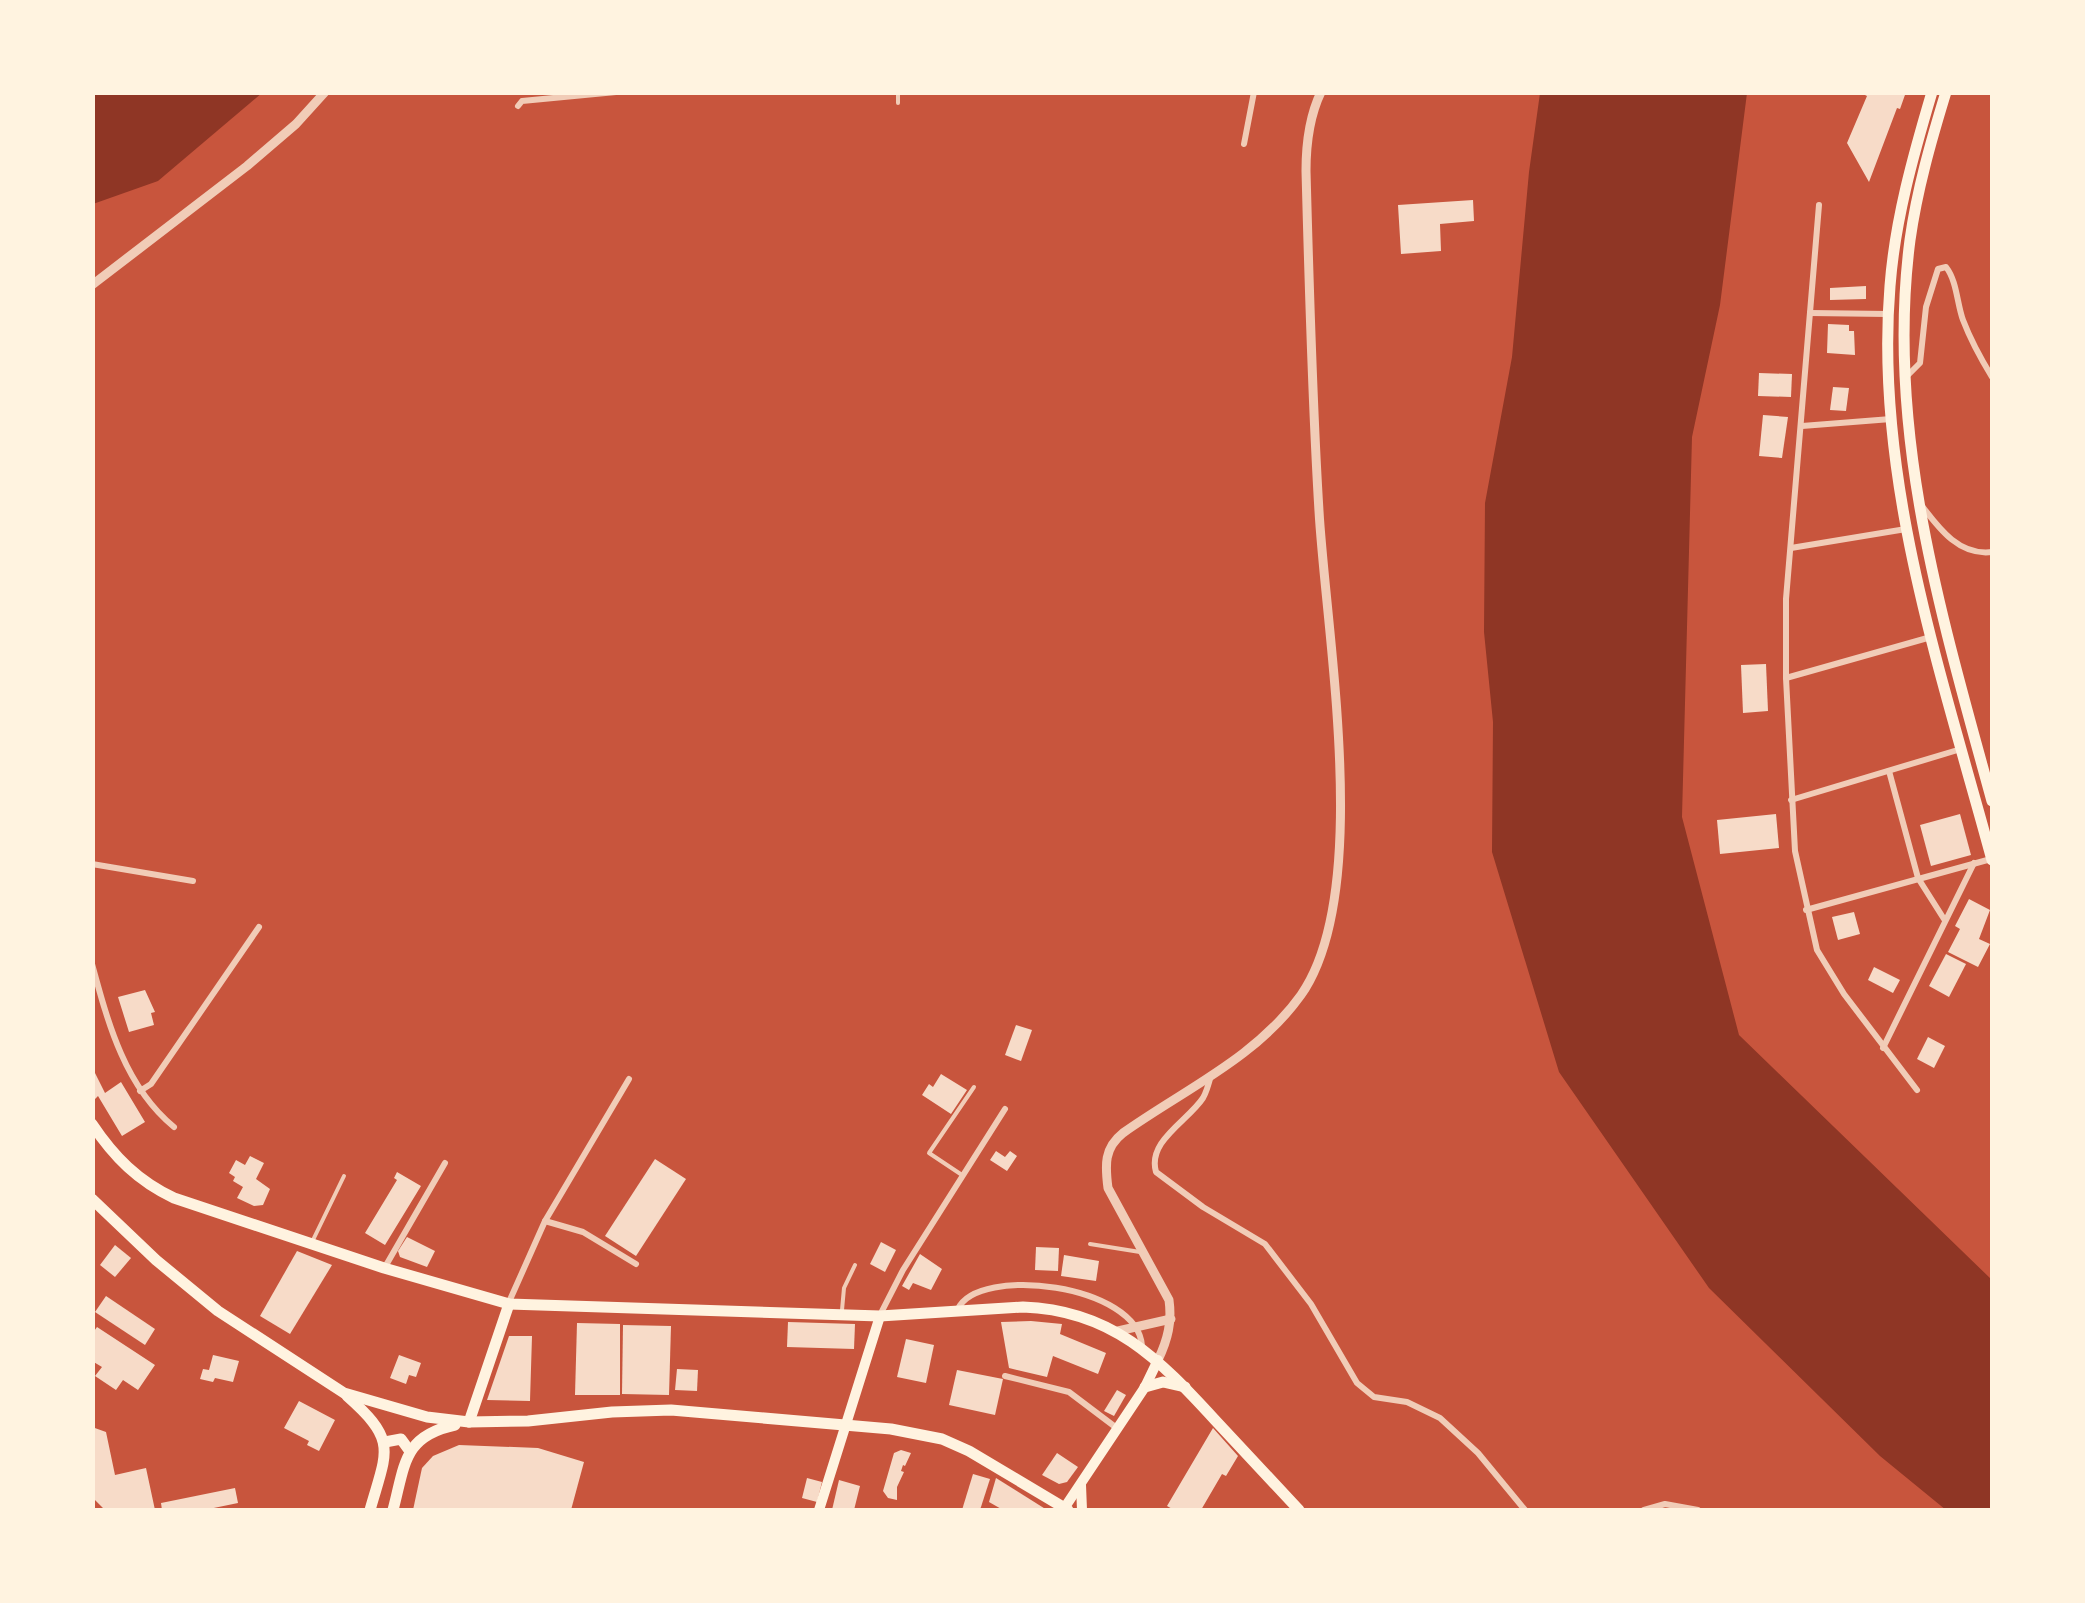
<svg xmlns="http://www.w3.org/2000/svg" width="2085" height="1603" viewBox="0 0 2085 1603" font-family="'Public Sans',sans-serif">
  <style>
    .water { fill: #8f3625 }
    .building { fill: #f7dbc8 }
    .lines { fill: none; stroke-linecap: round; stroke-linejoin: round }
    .service { stroke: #f1ccb7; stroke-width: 4 }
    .minor { stroke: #f1ccb7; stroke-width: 6 }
    .tertiary { stroke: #f1ccb7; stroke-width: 9 }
    .secondary { stroke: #fff3e0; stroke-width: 10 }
    .primary { stroke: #fff3e0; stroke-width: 11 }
  </style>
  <rect width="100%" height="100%" fill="#c8553d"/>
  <g class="water">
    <path d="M 92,93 L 93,92 L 262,93 L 158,181 L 93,204 Z"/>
    <path d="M 1540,93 L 1747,93 L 1720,305 L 1692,437 L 1682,817 L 1739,1035 L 1992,1280 L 1992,1510 L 1946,1510 L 1880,1456 L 1709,1288 L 1559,1072 L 1492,852 L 1493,722 L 1484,632 L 1485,503 L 1512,357 L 1529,172 Z"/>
  </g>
  <g class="building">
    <path d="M 1859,92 L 1906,92 L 1900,109 L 1897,108 L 1869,182 L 1847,143 L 1867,96 Z"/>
    <path d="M 1473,200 L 1474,221 L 1440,224 L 1441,251 L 1401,254 L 1398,205 Z"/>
    <path d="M 1866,286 L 1866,299 L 1830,300 L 1830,288 Z"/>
    <path d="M 1828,324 L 1849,325 L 1849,331 L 1854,331 L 1855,355 L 1827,353 Z"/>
    <path d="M 1759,373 L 1792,374 L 1791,397 L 1758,396 Z"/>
    <path d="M 1833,387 L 1849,388 L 1846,411 L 1830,410 Z"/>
    <path d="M 1763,415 L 1788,417 L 1782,458 L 1759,456 Z"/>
    <path d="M 1766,664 L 1768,711 L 1743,713 L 1741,665 Z"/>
    <path d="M 1776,814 L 1779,848 L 1720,854 L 1717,820 Z"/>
    <path d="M 1960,814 L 1971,855 L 1931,866 L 1920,825 Z"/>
    <path d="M 1969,899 L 1990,910 L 1979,939 L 1990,944 L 1978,967 L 1948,952 L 1960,929 L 1955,926 Z"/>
    <path d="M 1854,912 L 1860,934 L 1838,940 L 1832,917 Z"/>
    <path d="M 1946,954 L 1966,964 L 1949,997 L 1929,986 Z"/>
    <path d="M 1874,967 L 1900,980 L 1893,993 L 1868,980 Z"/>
    <path d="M 145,990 L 155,1012 L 151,1013 L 154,1025 L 129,1032 L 118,997 Z"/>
    <path d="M 1016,1025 L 1032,1030 L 1021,1061 L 1005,1055 Z"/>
    <path d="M 1928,1037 L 1945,1046 L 1934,1068 L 1917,1059 Z"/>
    <path d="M 92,1067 L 105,1093 L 121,1082 L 145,1122 L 122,1136 L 98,1096 L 95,1099 L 92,1094 Z"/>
    <path d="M 941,1074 L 967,1090 L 951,1114 L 922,1095 L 929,1084 L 933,1087 Z"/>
    <path d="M 996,1151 L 1005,1157 L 1010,1151 L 1017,1156 L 1007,1171 L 990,1160 Z"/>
    <path d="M 250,1156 L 264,1163 L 256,1179 L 270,1189 L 263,1205 L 254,1206 L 237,1198 L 243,1187 L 233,1181 L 235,1177 L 229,1173 L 236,1160 L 245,1165 Z"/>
    <path d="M 655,1159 L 686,1179 L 636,1256 L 605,1236 Z"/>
    <path d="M 397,1172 L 421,1186 L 385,1245 L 365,1233 L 397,1180 L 394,1178 Z"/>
    <path d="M 407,1237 L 435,1251 L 427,1267 L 400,1257 L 398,1251 Z"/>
    <path d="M 881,1242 L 896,1250 L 885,1272 L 870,1264 Z"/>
    <path d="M 115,1245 L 131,1258 L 115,1277 L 100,1265 Z"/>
    <path d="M 1036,1247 L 1059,1248 L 1058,1271 L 1035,1270 Z"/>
    <path d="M 297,1251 L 332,1265 L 290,1334 L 260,1316 Z"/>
    <path d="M 920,1254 L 942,1269 L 931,1290 L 913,1283 L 909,1290 L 902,1286 Z"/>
    <path d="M 1064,1255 L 1099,1261 L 1096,1281 L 1061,1276 Z"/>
    <path d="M 106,1296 L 155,1329 L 145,1345 L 95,1312 Z"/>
    <path d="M 1031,1321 L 1062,1324 L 1060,1334 L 1106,1353 L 1098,1374 L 1053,1356 L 1047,1377 L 1009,1368 L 1001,1322 Z"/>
    <path d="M 788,1322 L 855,1324 L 854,1349 L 787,1347 Z"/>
    <path d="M 577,1323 L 620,1324 L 620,1395 L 575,1395 Z"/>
    <path d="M 623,1325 L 671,1326 L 669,1395 L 622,1394 Z"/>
    <path d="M 97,1327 L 155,1365 L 138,1390 L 123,1380 L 116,1390 L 95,1376 L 102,1367 L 92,1361 L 92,1334 Z"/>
    <path d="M 509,1336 L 532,1336 L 530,1401 L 487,1400 Z"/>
    <path d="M 906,1339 L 934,1345 L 926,1383 L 897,1377 Z"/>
    <path d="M 213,1355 L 239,1361 L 233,1382 L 215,1378 L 213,1382 L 200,1379 L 203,1369 L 209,1370 Z"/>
    <path d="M 399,1355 L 421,1363 L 416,1377 L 409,1375 L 406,1384 L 390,1378 Z"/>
    <path d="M 677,1369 L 698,1370 L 697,1391 L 675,1390 Z"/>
    <path d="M 957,1370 L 1003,1379 L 995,1415 L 949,1405 Z"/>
    <path d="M 1117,1390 L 1126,1395 L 1114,1416 L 1104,1411 Z"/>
    <path d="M 299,1401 L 335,1420 L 319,1451 L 307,1445 L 309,1441 L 284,1428 Z"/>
    <path d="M 92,1427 L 106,1432 L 115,1475 L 146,1468 L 155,1510 L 105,1510 L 92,1497 Z"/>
    <path d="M 1213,1428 L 1238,1456 L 1226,1476 L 1222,1474 L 1201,1510 L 1174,1510 L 1167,1506 Z"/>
    <path d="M 459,1445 L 538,1448 L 584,1462 L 571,1510 L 413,1510 L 422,1468 L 433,1456 Z"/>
    <path d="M 901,1450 L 911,1453 L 905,1466 L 903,1465 L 901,1471 L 904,1472 L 897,1487 L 897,1500 L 888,1498 L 883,1491 L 894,1453 Z"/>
    <path d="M 1057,1453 L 1078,1467 L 1067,1482 L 1059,1484 L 1042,1475 Z"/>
    <path d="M 973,1474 L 990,1479 L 980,1510 L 962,1510 Z"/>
    <path d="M 807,1478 L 822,1482 L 817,1502 L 802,1498 Z"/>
    <path d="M 996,1478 L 1047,1510 L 1003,1510 L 989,1502 Z"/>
    <path d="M 839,1480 L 860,1486 L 854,1510 L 832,1510 Z"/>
    <path d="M 235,1488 L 238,1503 L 204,1510 L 162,1510 L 161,1503 Z"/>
  </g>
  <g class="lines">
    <g class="service">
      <path d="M 898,92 L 898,103"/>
      <path d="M 962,1175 L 929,1153 L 974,1087"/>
      <path d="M 313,1240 L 344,1176"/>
      <path d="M 1090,1244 L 1140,1252"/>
      <path d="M 842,1310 L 844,1288 L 855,1265"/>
    </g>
    <g class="minor">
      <path d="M 518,106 L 522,101 L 616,92"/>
      <path d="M 1244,144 L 1254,92"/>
      <path d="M 1819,205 L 1786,599 L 1786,678 L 1795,851 L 1817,950 L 1844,994 L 1917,1090"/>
      <path d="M 1810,313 L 1888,314"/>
      <path d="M 1907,376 L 1920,363 L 1926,307 L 1938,269 L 1946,267 C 1957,281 1957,304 1963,320 C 1971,341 1981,359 1992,377"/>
      <path d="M 1802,426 L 1891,419"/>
      <path d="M 1922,506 C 1940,530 1960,556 1992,552"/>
      <path d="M 1791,548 L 1906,529"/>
      <path d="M 1786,678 L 1931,637"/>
      <path d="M 1889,771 L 1918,878 L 1944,919"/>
      <path d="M 1791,800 L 1961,749"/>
      <path d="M 92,864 L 193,881"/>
      <path d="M 1806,910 L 1991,859"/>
      <path d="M 92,964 C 108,1023 125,1087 174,1127"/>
      <path d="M 1883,1048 L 1974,863"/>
      <path d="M 1211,1075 C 1209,1083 1207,1091 1203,1098 C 1188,1121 1147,1141 1156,1172 L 1203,1207 L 1265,1244 L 1311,1304 L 1357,1383 L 1374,1397 L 1407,1402 L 1440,1418 L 1478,1453 L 1525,1510"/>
      <path d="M 140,1091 L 151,1084 L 259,927"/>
      <path d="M 545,1221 L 583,1232 L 636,1264"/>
      <path d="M 385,1267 L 445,1163"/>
      <path d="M 509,1302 L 545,1221 L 629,1079"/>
      <path d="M 958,1309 C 978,1265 1138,1284 1142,1346"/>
      <path d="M 880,1315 L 903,1270 L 1005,1109"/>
      <path d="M 1005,1376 L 1069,1392 L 1118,1429"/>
      <path d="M 1644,1510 L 1665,1504 L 1698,1510"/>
    </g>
    <g class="tertiary">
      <path d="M 92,285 L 247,166 L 296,124 L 325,92"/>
      <path d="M 1118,1331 L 1171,1319"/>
      <path d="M 1158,1360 C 1168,1339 1172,1322 1169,1300 L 1108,1188 C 1105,1165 1104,1148 1123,1133 C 1185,1089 1256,1058 1301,995 C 1373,892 1326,635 1319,511 C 1312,398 1309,284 1306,171 C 1306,143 1309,117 1321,92"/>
    </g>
    <g class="secondary">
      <path d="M 1081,1485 L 1082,1510"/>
      <path d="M 819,1510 L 880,1316"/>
      <path d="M 1063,1510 L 1145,1387 L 1158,1360"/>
    </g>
    <g class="primary">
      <path d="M 1932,92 C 1913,156 1895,220 1890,286 C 1874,480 1942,675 1992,860"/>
      <path d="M 1946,92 C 1931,141 1917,190 1910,240 C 1885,432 1942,618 1992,801"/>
      <path d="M 92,1124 C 114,1157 138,1181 174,1198 L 384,1268 L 509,1304 L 880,1316 L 1023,1307 C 1112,1310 1159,1359 1215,1420 C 1243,1450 1271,1480 1299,1510"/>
      <path d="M 92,1199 L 156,1260 L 218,1311 L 344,1393 L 427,1417 L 469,1422 L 528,1421 L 612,1412 L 671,1410 L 891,1429 L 942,1439 L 969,1451 L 1068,1510"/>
      <path d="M 1145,1387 L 1163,1382 L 1185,1387"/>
      <path d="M 347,1396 C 398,1441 387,1450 370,1510"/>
      <path d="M 469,1422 L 509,1304"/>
      <path d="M 385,1442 L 401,1439 L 409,1450"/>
      <path d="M 393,1510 C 405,1465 403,1436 455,1425"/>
    </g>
  </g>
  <rect width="2085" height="1603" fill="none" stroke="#fff3e0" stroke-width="190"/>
</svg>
